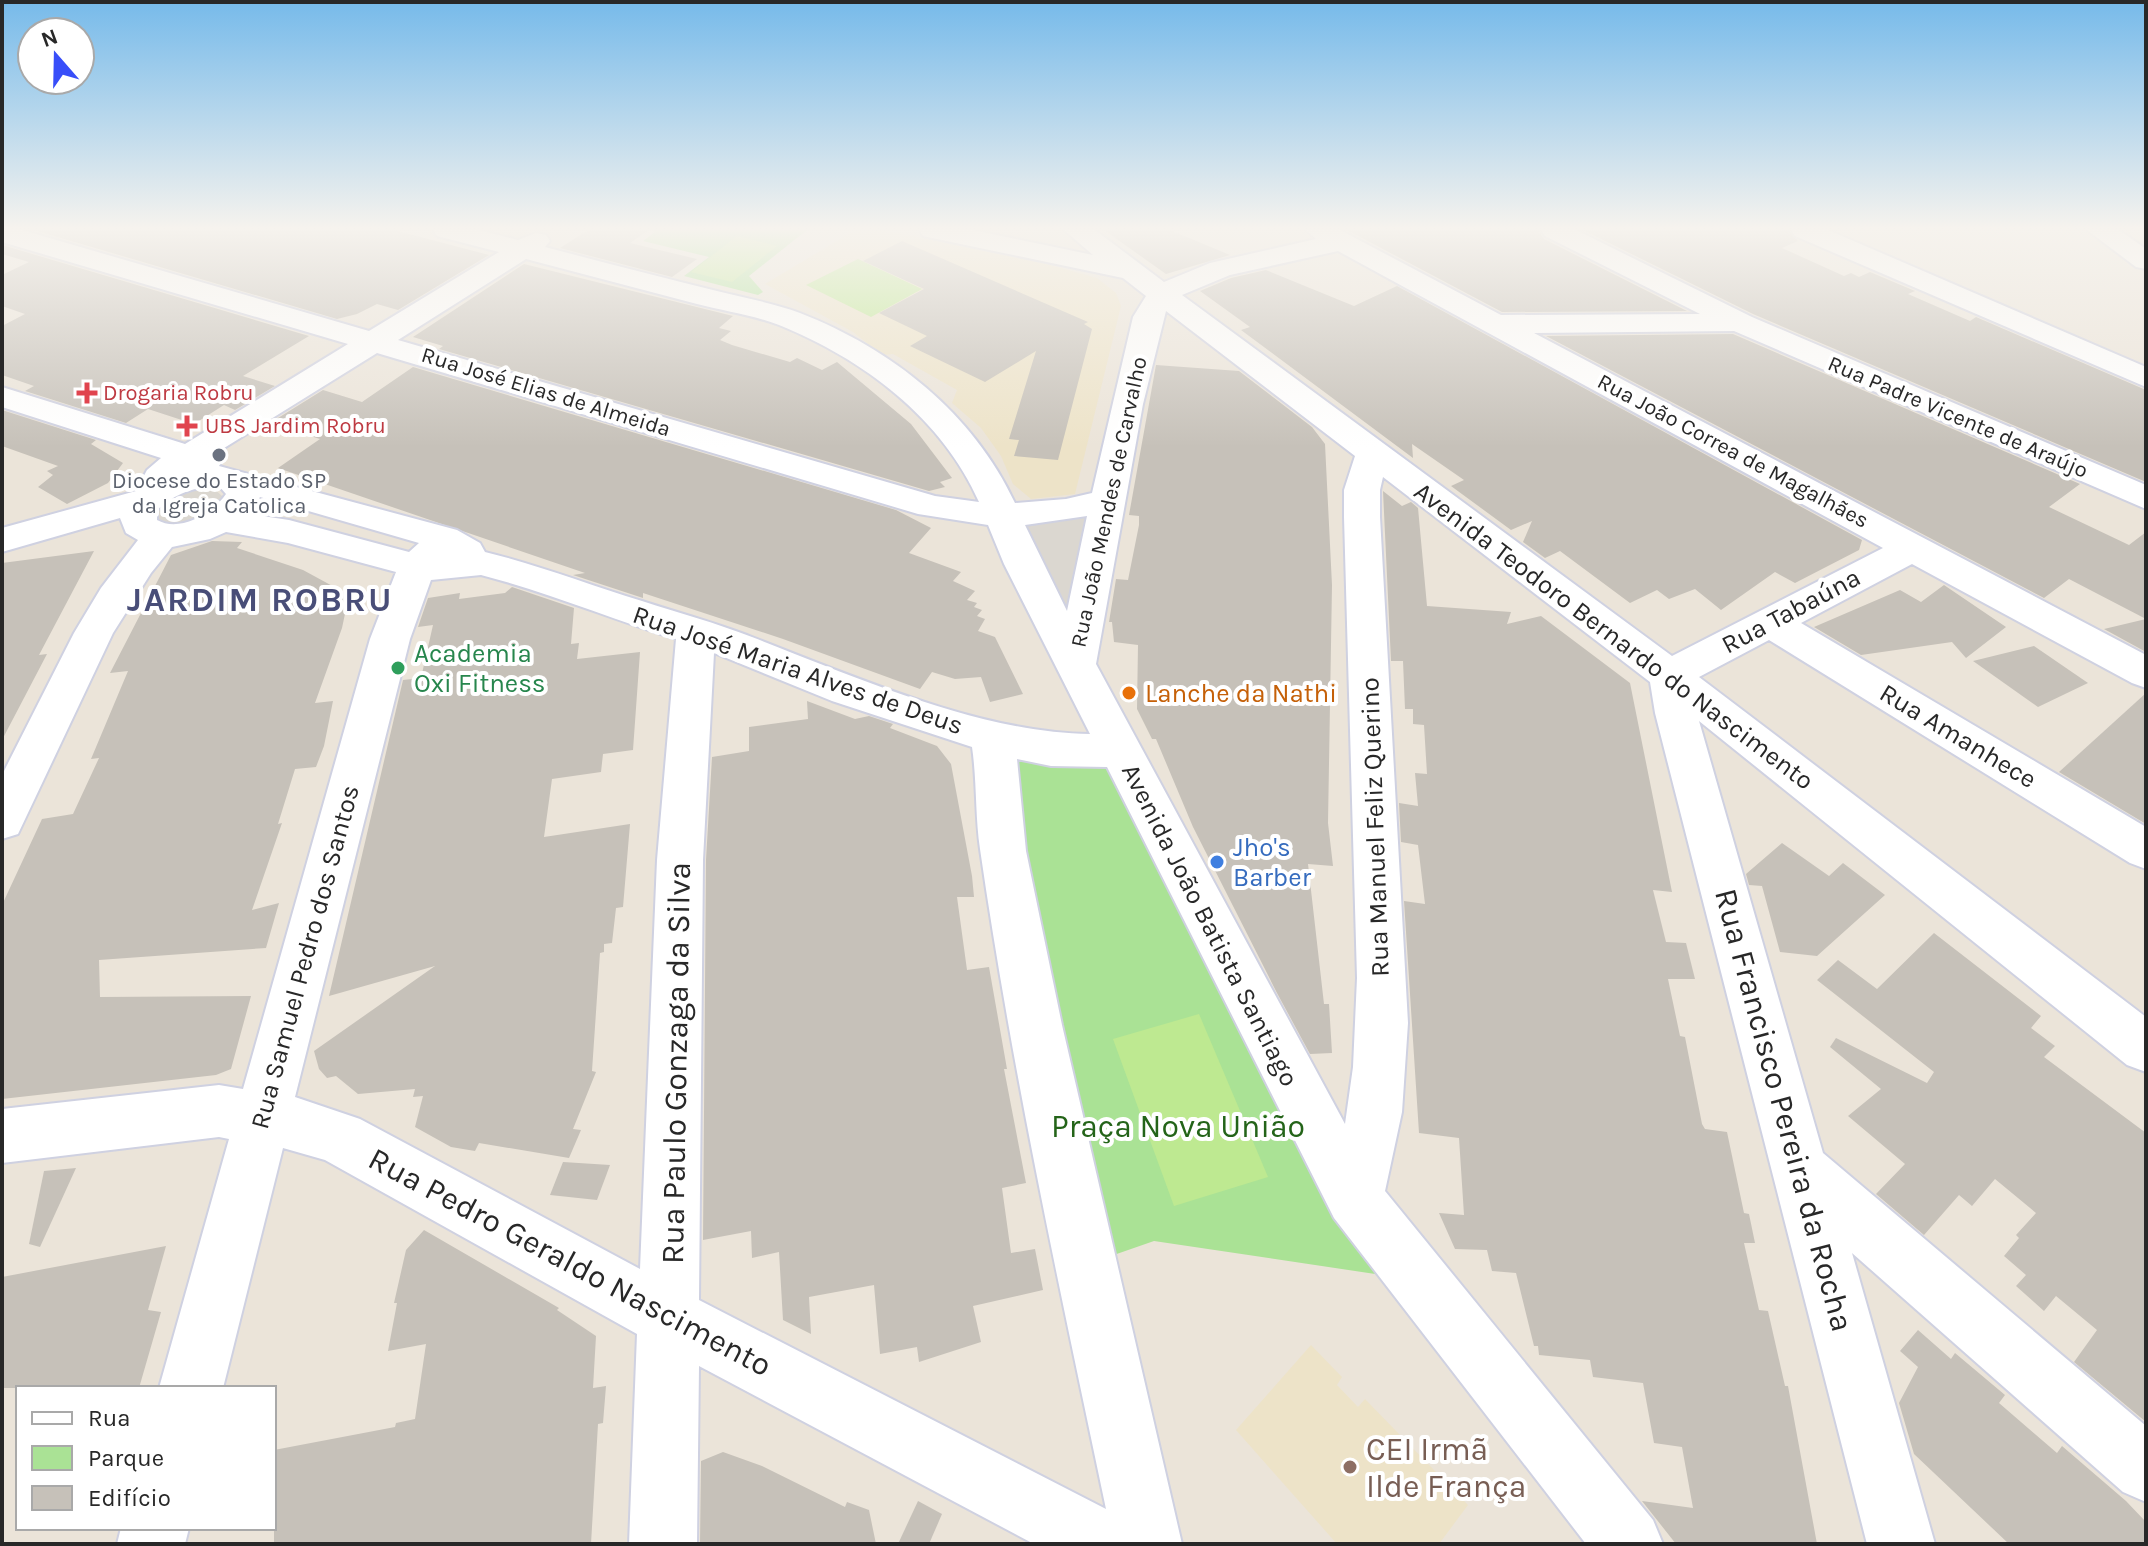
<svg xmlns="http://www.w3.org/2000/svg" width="2148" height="1546" viewBox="0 0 2148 1546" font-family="Karla,sans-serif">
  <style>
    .education { fill: #ede3c8 }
    .green { fill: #aae295 }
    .pitch { fill: #bee991 }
    .plaza { fill: #dbd7d0 }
    .building { fill: #c6c1b9 }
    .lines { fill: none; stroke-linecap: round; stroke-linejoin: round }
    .minor-casing { stroke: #cfd1e1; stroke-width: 4 }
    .minor { fill: #fff; fill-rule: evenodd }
    .health-dot { fill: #e0444e; stroke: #fff; stroke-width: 3 }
    .worship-dot { fill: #6b7280; stroke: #fff; stroke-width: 3 }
    .leisure-dot { fill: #2e9e5b; stroke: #fff; stroke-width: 3 }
    .food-dot { fill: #e8710a; stroke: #fff; stroke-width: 3 }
    .shop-dot { fill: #3f7fe0; stroke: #fff; stroke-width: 3 }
    .education-dot { fill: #8d6e63; stroke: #fff; stroke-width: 3 }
    .labels { text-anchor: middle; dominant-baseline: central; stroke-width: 8; stroke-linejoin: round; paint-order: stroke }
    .far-street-label { font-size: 22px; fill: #282828; stroke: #fff }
    .far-health-label { font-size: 22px; fill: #be3a42; stroke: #fff; text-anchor: start }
    .far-worship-label { font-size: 22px; fill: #5b616d; stroke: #fff }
    .street-label { font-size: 26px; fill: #282828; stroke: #fff }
    .leisure-label { font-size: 26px; fill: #27864d; stroke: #fff; text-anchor: start }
    .food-label { font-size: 26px; fill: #c56008; stroke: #fff; text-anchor: start }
    .shop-label { font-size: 26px; fill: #366cbe; stroke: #fff; text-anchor: start }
    .near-street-label { font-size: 32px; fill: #282828; stroke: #fff }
    .near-park-label { font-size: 32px; fill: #246419; stroke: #fff }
    .near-education-label { font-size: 32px; fill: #785e54; stroke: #fff; text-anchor: start }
    .district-label { font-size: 34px; font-weight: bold; letter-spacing: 2px; fill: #494e78; stroke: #fff }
  </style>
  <rect width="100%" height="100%" fill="#ebe4d9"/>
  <g class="education">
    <path d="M 855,230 L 883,230 L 1046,264 L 1097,278 L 1116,293 L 1121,306 L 1075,494 L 1031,499 L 1013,484 L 1001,456 L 981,428 L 952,403 L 957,390 L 893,354 L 882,355 L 853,332 L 765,284 Z"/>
    <path d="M 1311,1345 L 1342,1377 L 1337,1385 L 1358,1407 L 1365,1399 L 1468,1505 L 1439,1544 L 1337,1544 L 1236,1430 Z"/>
  </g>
  <g class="green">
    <path d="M 650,230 L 807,230 L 749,276 L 763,292 L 758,295 L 684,276 L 709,257 L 643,241 L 655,232 Z"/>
    <path d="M 994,739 L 1118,757 L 1402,1278 L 1154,1241 L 1085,1265 Z"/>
  </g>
  <g class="pitch">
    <path d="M 737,236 L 777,246 L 732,282 L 691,272 Z"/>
    <path d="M 858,259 L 922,289 L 871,317 L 806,285 Z"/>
    <path d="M 1199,1014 L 1268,1177 L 1174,1206 L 1113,1039 Z"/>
  </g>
  <g class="plaza">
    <path d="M 205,486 L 213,488 L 222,496 L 222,501 L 213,513 L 171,529 L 144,514 L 163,496 Z"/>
    <path d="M 1101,502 L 1067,652 L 1001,516 Z"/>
  </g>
  <g class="building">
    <path d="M 34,230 L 394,230 L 489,255 L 398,310 L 377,304 L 357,314 L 337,319 Z"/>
    <path d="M 594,230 L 649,230 L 630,243 L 697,259 L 672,277 L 560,248 L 585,232 Z"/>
    <path d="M 1104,230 L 1170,230 L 1230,255 L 1166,274 Z"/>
    <path d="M 1347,230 L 1538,230 L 1544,239 L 1687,311 L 1502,312 Z"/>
    <path d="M 1583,230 L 1788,230 L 1798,241 L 1782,248 L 1844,276 L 1851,273 L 1859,277 L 1870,272 L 1915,291 L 1908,294 L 1970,321 L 1976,317 L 2146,390 L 2146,482 L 1753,314 Z"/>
    <path d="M 902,241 L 1088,322 L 1084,324 L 1092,329 L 1058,460 L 1014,456 L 1019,440 L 1009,439 L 1036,351 L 985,382 L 910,346 L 927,336 L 879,313 L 924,289 L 863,261 Z"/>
    <path d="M 2,245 L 309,336 L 243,376 L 275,386 L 235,410 L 224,405 L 194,424 L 148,409 L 126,423 L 25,391 L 34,386 L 2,375 L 2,326 L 25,314 L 2,306 L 2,275 L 29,262 L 2,254 Z"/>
    <path d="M 524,264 L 733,316 L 719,328 L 731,331 L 720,340 L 732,345 L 790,362 L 797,358 L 822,370 L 837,362 L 911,424 L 952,478 L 940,482 L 945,487 L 929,491 L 439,349 L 443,346 L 413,337 Z"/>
    <path d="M 1266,270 L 1354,306 L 1397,286 L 1862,540 L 1859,550 L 1795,583 L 1775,572 L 1721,610 L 1695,589 L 1669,599 L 1657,590 L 1630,603 L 1560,551 L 1545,558 L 1523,542 L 1532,521 L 1511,530 L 1451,486 L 1464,480 L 1412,444 L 1413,458 L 1241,330 L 1250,327 L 1200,291 L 1231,278 Z"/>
    <path d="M 1733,334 L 2080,484 L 2049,507 L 2129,545 L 2146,532 L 2146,619 L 2069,579 L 2044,598 L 1546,336 Z"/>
    <path d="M 1156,365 L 1239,371 L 1312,427 L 1325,444 L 1332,585 L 1328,823 L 1333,866 L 1308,864 L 1324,1004 L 1329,1004 L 1332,1053 L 1310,1054 L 1277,993 L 1193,827 L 1156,739 L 1152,739 L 1137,709 L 1138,645 L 1114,642 L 1112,622 L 1109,622 L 1116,579 L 1128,580 L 1139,525 L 1139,516 L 1129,515 Z"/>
    <path d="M 413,367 L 896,510 L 931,528 L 909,553 L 961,572 L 953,581 L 975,591 L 967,600 L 977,603 L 974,607 L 982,610 L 977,616 L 985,619 L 978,631 L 995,637 L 1023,694 L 990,702 L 981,677 L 955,679 L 932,672 L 920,689 L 783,639 L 643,593 L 643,598 L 573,575 L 585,573 L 278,468 L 320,439 L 270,423 L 323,390 L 362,402 Z"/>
    <path d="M 2,410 L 96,440 L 91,444 L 123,463 L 108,483 L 67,504 L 38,487 L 53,475 L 47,471 L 58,466 L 2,446 Z"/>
    <path d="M 1383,491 L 1402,506 L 1411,502 L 1418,508 L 1427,606 L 1511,612 L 1507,624 L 1541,616 L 1630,683 L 1672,892 L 1653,890 L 1666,942 L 1686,943 L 1695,979 L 1668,979 L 1680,1036 L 1685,1037 L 1702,1124 L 1705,1129 L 1727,1132 L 1744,1213 L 1749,1214 L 1755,1243 L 1744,1243 L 1759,1310 L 1768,1311 L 1785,1386 L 1788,1386 L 1817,1544 L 1676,1544 L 1642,1501 L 1693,1508 L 1682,1447 L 1654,1443 L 1643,1383 L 1593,1377 L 1590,1360 L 1539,1355 L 1538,1346 L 1534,1346 L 1516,1273 L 1492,1271 L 1487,1250 L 1455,1249 L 1439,1213 L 1464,1215 L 1459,1138 L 1419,1133 L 1404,901 L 1425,904 L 1418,845 L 1401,842 L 1399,803 L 1418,806 L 1415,773 L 1427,774 L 1424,725 L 1413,724 L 1413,709 L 1405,709 L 1403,661 L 1391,661 Z"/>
    <path d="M 212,541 L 242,542 L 237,548 L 303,570 L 349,595 L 342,628 L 315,703 L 333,701 L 324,746 L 316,767 L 295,769 L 278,824 L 282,823 L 252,910 L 279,903 L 266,948 L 99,960 L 100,997 L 251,996 L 231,1069 L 216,1075 L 2,1099 L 2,905 L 42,819 L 73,814 L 99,758 L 91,759 L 128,671 L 110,673 L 171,555 Z"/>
    <path d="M 94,551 L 39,655 L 47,654 L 2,740 L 2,563 Z"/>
    <path d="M 1944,585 L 2006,627 L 1966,658 L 1952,642 L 1861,655 L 1814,627 L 1900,590 L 1921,602 Z"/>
    <path d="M 512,587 L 574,608 L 571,644 L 579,643 L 577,659 L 640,652 L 633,750 L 603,754 L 601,772 L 552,779 L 544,837 L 630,824 L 623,907 L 616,908 L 612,943 L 604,944 L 604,952 L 600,953 L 592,1071 L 596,1072 L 573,1129 L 581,1130 L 569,1158 L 479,1143 L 475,1151 L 451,1147 L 415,1127 L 423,1096 L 413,1097 L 415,1089 L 358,1094 L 336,1076 L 327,1078 L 319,1069 L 314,1051 L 435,966 L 329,996 L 403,680 L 421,678 L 433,625 L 418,627 L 428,598 L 460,593 L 459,599 L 505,593 Z"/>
    <path d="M 2146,619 L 2146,652 L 2104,629 Z"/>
    <path d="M 2034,646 L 2088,683 L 2038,707 L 1973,661 Z"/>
    <path d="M 2146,693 L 2146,824 L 2059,772 Z"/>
    <path d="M 807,701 L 855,719 L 869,716 L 893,724 L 890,728 L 937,746 L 951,764 L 972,876 L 974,897 L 957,897 L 967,970 L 989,967 L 1007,1069 L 1004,1069 L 1026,1183 L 1002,1188 L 1011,1253 L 1035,1249 L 1043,1290 L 973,1306 L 981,1342 L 919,1362 L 917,1347 L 880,1354 L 874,1285 L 809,1297 L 811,1334 L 783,1320 L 779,1252 L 752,1258 L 751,1231 L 703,1240 L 706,860 L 712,757 L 749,751 L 749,727 L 808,719 Z"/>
    <path d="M 1782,843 L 1829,876 L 1843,863 L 1885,895 L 1817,956 L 1780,952 L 1762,886 L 1749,885 L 1746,874 Z"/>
    <path d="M 1934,933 L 2041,1016 L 2031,1028 L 2055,1046 L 2044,1057 L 2146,1133 L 2146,1422 L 2074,1362 L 2097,1330 L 2056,1296 L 2044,1311 L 2016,1286 L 2026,1275 L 2004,1256 L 2019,1238 L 2016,1235 L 2036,1213 L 1995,1179 L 1972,1206 L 1959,1195 L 1924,1235 L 1876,1194 L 1905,1164 L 1848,1116 L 1881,1089 L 1830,1047 L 1836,1038 L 1927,1083 L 1934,1072 L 1817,980 L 1838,960 L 1877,989 Z"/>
    <path d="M 563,1162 L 610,1165 L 597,1200 L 550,1195 Z"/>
    <path d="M 76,1168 L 40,1247 L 29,1244 L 44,1171 Z"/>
    <path d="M 424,1230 L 559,1308 L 557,1310 L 596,1336 L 593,1388 L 606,1386 L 603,1423 L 598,1424 L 591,1544 L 274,1544 L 274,1450 L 395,1427 L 396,1423 L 415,1419 L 426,1344 L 388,1351 L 397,1303 L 394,1303 L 406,1250 Z"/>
    <path d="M 166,1246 L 148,1310 L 161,1312 L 139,1388 L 2,1388 L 2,1277 Z"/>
    <path d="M 1918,1330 L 1951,1359 L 1955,1353 L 2005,1395 L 1999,1403 L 2057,1453 L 2062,1446 L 2126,1501 L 2146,1522 L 2146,1544 L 2009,1544 L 1914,1454 L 1899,1403 L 1918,1367 L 1900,1351 Z"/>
    <path d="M 723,1452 L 762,1466 L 845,1507 L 847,1502 L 869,1510 L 876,1544 L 700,1544 L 701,1461 Z"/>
    <path d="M 918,1501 L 942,1514 L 929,1544 L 898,1544 Z"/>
  </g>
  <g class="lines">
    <defs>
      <g id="minor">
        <path d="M 2,230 L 22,230 L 369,331 L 499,252 L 437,236 L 433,230 L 479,230 L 518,240 L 536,233 L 546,235 L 550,241 L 545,247 C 602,262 660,277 717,291 C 744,298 774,303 800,313 C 892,349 973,413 1015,503 L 1066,499 L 1092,493 L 1133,317 L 1146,296 L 1123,278 L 932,238 L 923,236 L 919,230 L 973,230 L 1093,255 L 1064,230 L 1095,230 L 1164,282 L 1210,263 L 1316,239 L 1306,230 L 1340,230 L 1501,315 L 1700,314 L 1545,236 L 1541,230 L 1576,230 L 1752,317 L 2146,485 L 2146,509 L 1734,331 L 1534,333 L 2146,655 L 2146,688 L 2132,683 L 1912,564 L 1801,623 L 2146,827 L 2146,869 L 2130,863 L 1769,640 L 1699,677 L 2146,1017 L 2146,1072 L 2127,1065 L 1699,721 L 1823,1153 L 2146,1426 L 2146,1502 L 2123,1492 L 1852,1253 L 1935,1544 L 1867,1544 L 1655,713 L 1650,682 L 1383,477 L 1380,490 L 1380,517 L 1408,1023 L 1402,1112 L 1385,1191 L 1653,1520 L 1663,1544 L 1586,1544 L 1334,1218 L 1107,767 L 1051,766 L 1017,759 L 1026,851 L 1062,1025 L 1182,1544 L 1034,1544 L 699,1366 L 697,1544 L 629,1544 L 637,1334 L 325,1160 L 283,1148 L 223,1388 L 159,1388 L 229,1139 L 219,1137 L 2,1163 L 2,1109 L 219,1085 L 243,1089 L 370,639 L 396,572 L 288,543 L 226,532 L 210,539 L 172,547 L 151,573 L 113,633 L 18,834 L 2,839 L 2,775 L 74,633 L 101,588 L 138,540 L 126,533 L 120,518 L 2,552 L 2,528 L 136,491 L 147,470 L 161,458 L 2,407 L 2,387 L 185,444 L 348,344 L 2,242 ZM 1338,251 L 1883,548 L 1672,656 L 1182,295 L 1230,275 ZM 526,259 C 583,274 640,289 697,304 C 724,311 753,315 779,325 C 863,359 942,418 979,502 L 935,496 L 398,340 ZM 1166,311 L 1355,456 L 1344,490 L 1344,517 L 1357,978 L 1353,1067 L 1345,1124 L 1096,664 L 1143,404 ZM 377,353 L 918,514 L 988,525 L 1004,564 L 1090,734 C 981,733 853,676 752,637 C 716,623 679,613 642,601 C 589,585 539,565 485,552 L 480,543 L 457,530 L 219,466 L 222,461 L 216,453 ZM 219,486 L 226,494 C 213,513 180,533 157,520 L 157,510 C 176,493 194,487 219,486 ZM 260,497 L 419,543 L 409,552 L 289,520 L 249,514 ZM 1087,516 L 1067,611 L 1025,525 ZM 481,575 C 547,592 611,619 676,639 L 657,860 L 640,1269 L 360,1119 L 295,1097 L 410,639 L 431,580 ZM 714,653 L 832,701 L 972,747 C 977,781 975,815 980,849 C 1012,1071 1060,1290 1106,1509 L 699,1300 L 703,860 Z"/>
        <path d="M 1791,230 L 1828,230 L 2146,367 L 2146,387 L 1795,236 Z"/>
        <path d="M 2087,230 L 2119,230 L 2146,249 L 2146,269 L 2136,267 Z"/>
        <path d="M 121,1528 L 189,1528 L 185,1544 L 117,1544 Z"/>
      </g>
    </defs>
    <use href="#minor" class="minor-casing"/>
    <use href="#minor" class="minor"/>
  </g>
  <linearGradient id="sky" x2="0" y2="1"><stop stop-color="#76baea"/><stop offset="0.51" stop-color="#f6f3ee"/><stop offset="1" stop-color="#f6f3ee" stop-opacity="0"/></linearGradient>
  <rect width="2148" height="447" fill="url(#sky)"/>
  <g class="health-dot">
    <path d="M83 381h8v8h8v8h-8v8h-8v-8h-8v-8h8z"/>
    <path d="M183 414h8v8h8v8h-8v8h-8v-8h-8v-8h8z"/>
  </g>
  <circle class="worship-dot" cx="219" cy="455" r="8"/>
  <circle class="leisure-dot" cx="398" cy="668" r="8"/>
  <circle class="food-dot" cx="1129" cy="693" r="8"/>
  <circle class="shop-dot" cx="1217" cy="862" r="8"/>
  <circle class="education-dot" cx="1350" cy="1467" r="8"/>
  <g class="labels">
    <g class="far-street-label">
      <text transform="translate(546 392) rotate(17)">Rua José Elias de Almeida</text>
      <text transform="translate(1958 417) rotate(23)">Rua Padre Vicente de Araújo</text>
      <text transform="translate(1733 451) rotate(28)">Rua João Correa de Magalhães</text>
      <text transform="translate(1109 502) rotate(-78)">Rua João Mendes de Carvalho</text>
    </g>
    <g class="far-health-label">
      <text x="103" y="393">Drogaria Robru</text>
      <text x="205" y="426">UBS Jardim Robru</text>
    </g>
    <g class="far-worship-label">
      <text x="219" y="481">Diocese do Estado SP<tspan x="219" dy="25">da Igreja Catolica</tspan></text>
    </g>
    <g class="street-label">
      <text transform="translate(1791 611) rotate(-28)">Rua Tabaúna</text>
      <text transform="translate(1614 636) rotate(37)">Avenida Teodoro Bernardo do Nascimento</text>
      <text transform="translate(798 670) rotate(19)">Rua José Maria Alves de Deus</text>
      <text transform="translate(1958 736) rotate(31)">Rua Amanhece</text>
      <text transform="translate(1375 827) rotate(-92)">Rua Manuel Feliz Querino</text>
      <text transform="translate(1210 925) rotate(63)">Avenida João Batista Santiago</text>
      <text transform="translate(305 957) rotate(-75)">Rua Samuel Pedro dos Santos</text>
    </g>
    <g class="leisure-label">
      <text x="414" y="653">Academia<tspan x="414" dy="30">Oxi Fitness</tspan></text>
    </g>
    <g class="food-label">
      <text x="1145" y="693">Lanche da Nathi</text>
    </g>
    <g class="shop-label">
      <text x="1233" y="847">Jho's<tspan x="1233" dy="30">Barber</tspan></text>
    </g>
    <g class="near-street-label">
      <text transform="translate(676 1063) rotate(-89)">Rua Paulo Gonzaga da Silva</text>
      <text transform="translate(1784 1110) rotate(75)">Rua Francisco Pereira da Rocha</text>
      <text transform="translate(570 1262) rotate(28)">Rua Pedro Geraldo Nascimento</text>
    </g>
    <g class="near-park-label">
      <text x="1178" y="1126">Praça Nova União</text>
    </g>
    <g class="near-education-label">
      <text x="1366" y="1449">CEI Irmã<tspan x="1366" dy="37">Ilde França</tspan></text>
    </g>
    <g class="district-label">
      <text x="260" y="600">JARDIM ROBRU</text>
    </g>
  </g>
  <rect width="2148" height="1546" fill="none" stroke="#282828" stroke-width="8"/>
  <rect x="16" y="1386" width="260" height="144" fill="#ffffff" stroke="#a9a9a9" stroke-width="2"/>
  <rect x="32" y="1412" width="40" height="12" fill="#ffffff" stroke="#a9a9a9" stroke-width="2"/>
  <text x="88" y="1426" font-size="24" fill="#282828">Rua</text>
  <rect x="32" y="1446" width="40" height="24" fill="#aae295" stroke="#a9a9a9" stroke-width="2"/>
  <text x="88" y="1466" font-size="24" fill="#282828">Parque</text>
  <rect x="32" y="1486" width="40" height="24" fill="#c6c1b9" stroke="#a9a9a9" stroke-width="2"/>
  <text x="88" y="1506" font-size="24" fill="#282828">Edifício</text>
  <g transform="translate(56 56) rotate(340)"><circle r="38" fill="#ffffff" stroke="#a9a9a9" stroke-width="2"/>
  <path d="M0-6L14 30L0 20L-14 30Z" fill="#384ef9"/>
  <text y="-12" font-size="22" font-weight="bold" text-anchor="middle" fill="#282828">N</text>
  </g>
</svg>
